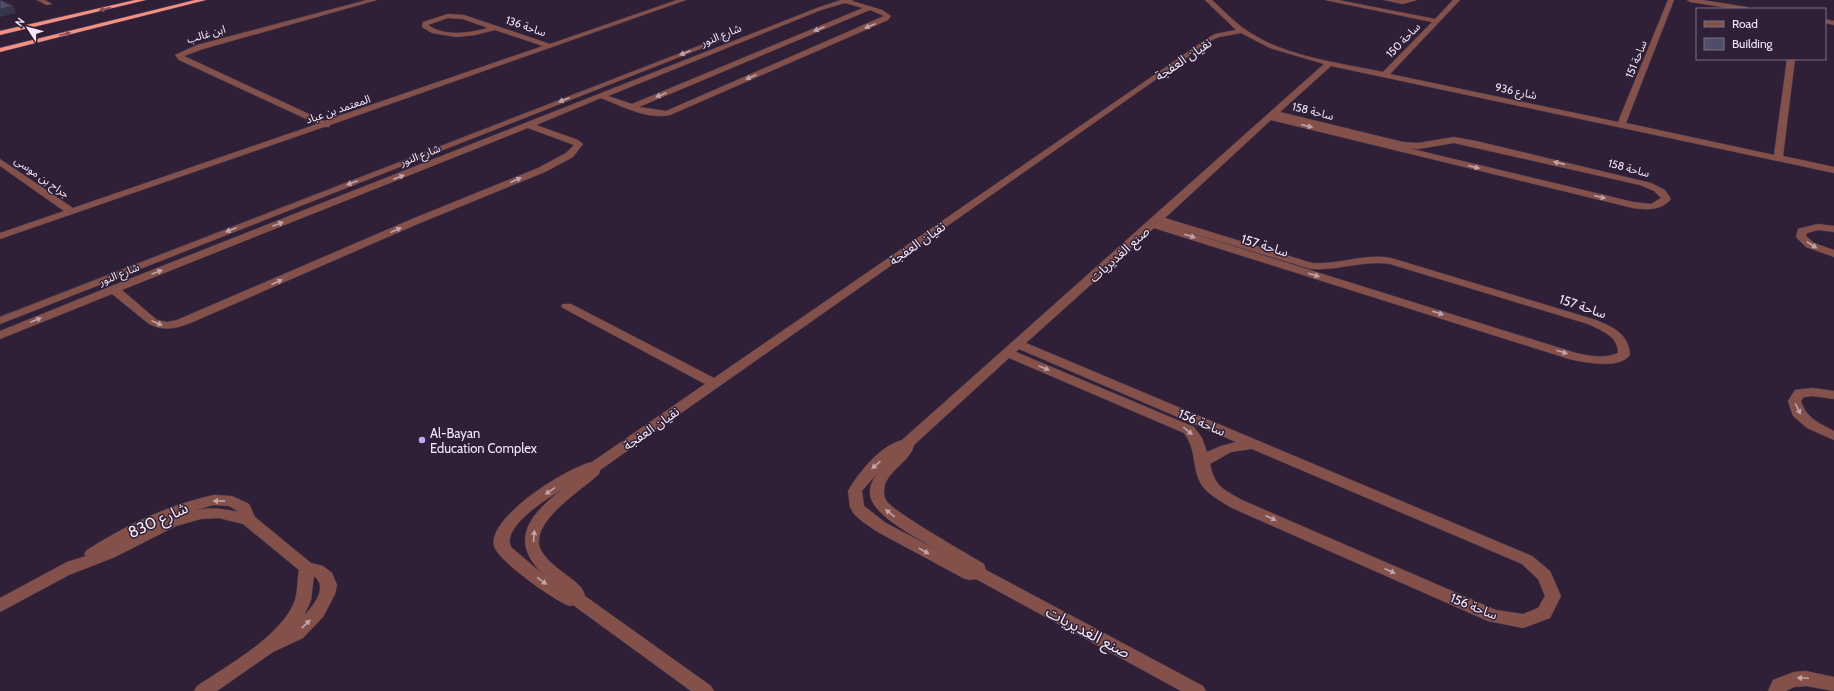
<svg xmlns="http://www.w3.org/2000/svg" width="1834" height="691" viewBox="0 0 1834 691" font-family="Cabin,'Noto Sans Arabic',sans-serif">
  <style>
    .lines { fill: none; stroke-linecap: round; stroke-linejoin: round }
    .minor-casing { stroke: #4a3c52; stroke-width: 1 }
    .highway-casing { stroke: #4a3c52; stroke-width: 1 }
    .minor { fill: #84514a; fill-rule: evenodd }
    .highway { fill: #f59083; fill-rule: evenodd }
    .shaded-wall { fill: #37374b }
    .building { fill: #4e4e6b; stroke: #37374b }
    .oneway { fill: #885259 }
    .oneway2 { fill: #c0a4a9 }
    .poi-dot { fill: #c2a8f3; stroke: #2f2037; stroke-width: 1.5 }
    .labels { text-anchor: middle; dominant-baseline: central; stroke-width: 3; stroke-linejoin: round; paint-order: stroke }
    .far-street-label { font-size: 11px; fill: #f2e8f7; stroke: #2f2037 }
    .street-label { font-size: 13px; fill: #f2e8f7; stroke: #2f2037 }
    .poi-label { font-size: 13px; fill: #f2e8f7; stroke: #2f2037; text-anchor: start }
    .near-street-label { font-size: 16px; fill: #f2e8f7; stroke: #2f2037 }
  </style>
  <rect width="100%" height="100%" fill="#2f2037"/>
  <g class="lines">
    <defs>
      <g id="minor">
        <path d="M 37,0 L 45,0 L 52,4 L 47,5 Z"/>
        <path d="M 367,0 L 377,0 L 203,49 L 184,56 L 324,121 L 543,46 L 495,30 L 475,35 L 456,37 L 432,33 L 422,27 L 423,22 L 448,14 L 464,15 L 550,44 L 677,0 L 686,0 L 330,125 L 329,127 L 324,127 L 0,239 L 0,233 L 64,211 L 0,166 L 0,159 L 73,208 L 317,124 L 179,60 L 175,55 L 197,45 ZM 448,18 L 463,19 L 488,28 C 469,33 445,37 428,25 Z"/>
        <path d="M 841,0 L 853,0 L 852,1 L 882,10 L 891,16 L 888,20 L 879,24 L 670,115 C 647,120 622,106 601,98 L 536,125 L 578,140 L 583,144 L 573,157 L 545,172 L 420,223 L 195,321 C 179,328 165,332 149,324 L 112,294 L 0,339 L 0,331 L 109,287 L 817,8 ZM 845,3 L 863,8 L 632,104 L 608,96 L 821,10 ZM 870,10 L 884,16 L 666,111 L 639,107 ZM 528,128 L 574,145 L 566,153 L 538,168 L 412,219 L 177,320 L 167,322 L 157,320 L 122,290 Z"/>
        <path d="M 1205,0 L 1212,0 C 1225,12 1238,26 1254,35 C 1290,57 1341,63 1383,72 L 1432,22 L 1325,0 L 1338,0 L 1435,19 L 1453,0 L 1460,0 L 1390,74 L 1618,122 L 1668,0 L 1674,0 L 1626,123 L 1774,155 L 1787,59 L 1795,59 L 1783,156 L 1834,167 L 1834,173 L 1331,66 L 1280,112 L 1403,142 L 1418,143 L 1454,137 L 1476,141 L 1651,183 L 1665,190 L 1671,199 C 1661,211 1646,210 1633,208 L 1271,120 L 1165,218 L 1312,263 C 1339,265 1364,253 1391,258 L 1596,320 C 1613,327 1629,334 1630,355 C 1619,370 1583,362 1569,359 L 1154,228 L 1026,343 L 1532,556 L 1550,571 L 1561,596 L 1550,618 L 1523,628 L 1488,621 L 1232,508 C 1221,501 1204,493 1199,480 C 1192,463 1196,449 1184,433 L 1009,358 L 914,445 C 911,460 891,469 885,484 C 884,489 883,495 886,500 C 891,511 968,554 984,564 L 986,570 L 1203,686 L 1206,691 L 1181,691 L 976,579 L 969,580 L 963,578 L 876,531 L 863,522 L 854,514 L 850,507 L 848,491 C 859,472 880,446 902,440 L 1324,64 L 1270,48 L 1241,33 L 1219,37 L 1212,40 L 600,470 L 599,474 C 582,490 535,518 539,545 C 542,557 556,567 565,574 C 573,580 583,586 585,596 L 711,686 L 714,691 L 691,691 L 573,605 L 570,606 C 555,601 498,561 494,546 C 487,517 568,467 592,462 L 705,384 L 563,308 L 561,306 L 563,304 L 571,304 L 714,378 L 1208,38 L 1215,34 L 1236,30 ZM 1454,143 L 1640,185 L 1654,191 L 1661,198 L 1651,204 L 1633,202 L 1408,148 L 1418,149 ZM 1159,223 L 1311,269 C 1338,271 1363,260 1390,264 L 1588,324 C 1602,331 1618,336 1618,353 C 1604,359 1590,356 1576,353 ZM 1019,349 L 1236,442 L 1221,446 L 1207,452 L 1202,438 L 1194,427 L 1016,352 ZM 1252,449 L 1522,564 L 1538,579 L 1545,596 L 1538,608 L 1523,614 L 1496,610 L 1242,500 C 1223,489 1215,487 1210,464 L 1231,452 ZM 880,470 C 875,476 870,483 870,492 C 869,515 920,539 937,550 L 886,523 L 864,506 L 862,491 ZM 561,490 C 528,516 508,542 545,576 L 511,547 C 501,527 547,499 561,490 Z"/>
        <path d="M 1384,0 L 1417,0 L 1403,4 Z"/>
        <path d="M 1687,0 L 1702,0 L 1747,7 L 1750,9 L 1735,9 L 1690,2 Z"/>
        <path d="M 1825,19 L 1834,21 L 1834,25 L 1825,23 Z"/>
        <path d="M 722,37 L 728,38 L 0,324 L 0,317 Z"/>
        <path d="M 1818,224 L 1834,226 L 1834,232 L 1818,230 L 1807,233 L 1806,236 L 1814,243 L 1834,250 L 1834,257 L 1806,247 L 1796,237 L 1798,229 Z"/>
        <path d="M 1813,388 L 1834,391 L 1834,399 L 1813,396 L 1804,397 L 1801,401 C 1806,418 1819,423 1834,431 L 1834,440 L 1807,428 L 1793,416 L 1788,401 L 1795,390 Z"/>
        <path d="M 214,495 L 232,496 L 249,504 L 255,517 L 311,563 L 323,566 L 332,573 L 337,585 L 335,594 L 323,617 L 303,638 L 273,652 L 217,691 L 194,691 L 197,686 C 227,666 283,635 295,600 C 298,590 297,580 299,570 L 243,524 L 219,518 L 201,519 L 176,526 L 115,557 L 69,575 L 0,612 L 0,598 L 67,562 L 86,556 L 84,554 L 87,550 C 126,525 168,505 214,495 ZM 214,505 L 229,506 L 239,512 C 219,508 207,507 188,512 ZM 314,576 C 329,588 313,605 304,616 L 311,600 Z"/>
        <path d="M 1806,671 L 1834,677 L 1834,691 L 1806,686 L 1794,687 L 1786,691 L 1768,691 L 1773,680 L 1794,672 Z"/>
      </g>
      <g id="highway">
        <path d="M 135,0 L 146,0 L 0,35 L 0,31 Z"/>
        <path d="M 195,0 L 206,0 L 0,52 L 0,48 Z"/>
      </g>
    </defs>
    <use href="#minor" class="minor-casing"/>
    <use href="#highway" class="highway-casing"/>
    <use href="#minor" class="minor"/>
    <use href="#highway" class="highway"/>
  </g>
  <path class="shaded-wall" d="M 13,6 L 16,13 L 0,17 L 0,9 Z"/>
  <path class="building" d="M 0,0 L 13,6 L 0,9 Z"/>
  <defs><path id="oneway-solid" d="M-6-.8H1V-3.2L6.5 0L1 3.2V.8H-6Z"/></defs>
  <g class="oneway">
    <use href="#oneway-solid" transform="translate(105 9) rotate(167)"/>
    <use href="#oneway-solid" transform="translate(65 34) rotate(-14)"/>
  </g>
  <g class="oneway2">
    <use href="#oneway-solid" transform="translate(870 26) rotate(157)"/>
    <use href="#oneway-solid" transform="translate(819 29) rotate(157)"/>
    <use href="#oneway-solid" transform="translate(685 53) rotate(159)"/>
    <use href="#oneway-solid" transform="translate(751 77) rotate(157)"/>
    <use href="#oneway-solid" transform="translate(661 95) rotate(157)"/>
    <use href="#oneway-solid" transform="translate(564 100) rotate(159)"/>
    <use href="#oneway-solid" transform="translate(1307 126) rotate(14)"/>
    <use href="#oneway-solid" transform="translate(1559 163) rotate(-167)"/>
    <use href="#oneway-solid" transform="translate(1474 167) rotate(14)"/>
    <use href="#oneway-solid" transform="translate(399 177) rotate(-21)"/>
    <use href="#oneway-solid" transform="translate(516 180) rotate(-24)"/>
    <use href="#oneway-solid" transform="translate(352 183) rotate(159)"/>
    <use href="#oneway-solid" transform="translate(1600 197) rotate(14)"/>
    <use href="#oneway-solid" transform="translate(278 224) rotate(-21)"/>
    <use href="#oneway-solid" transform="translate(231 230) rotate(159)"/>
    <use href="#oneway-solid" transform="translate(396 230) rotate(-24)"/>
    <use href="#oneway-solid" transform="translate(1190 236) rotate(17)"/>
    <use href="#oneway-solid" transform="translate(1812 245) rotate(33)"/>
    <use href="#oneway-solid" transform="translate(157 272) rotate(-21)"/>
    <use href="#oneway-solid" transform="translate(1314 275) rotate(17)"/>
    <use href="#oneway-solid" transform="translate(277 282) rotate(-24)"/>
    <use href="#oneway-solid" transform="translate(1438 313) rotate(17)"/>
    <use href="#oneway-solid" transform="translate(36 320) rotate(-23)"/>
    <use href="#oneway-solid" transform="translate(157 323) rotate(23)"/>
    <use href="#oneway-solid" transform="translate(1562 352) rotate(17)"/>
    <use href="#oneway-solid" transform="translate(1044 368) rotate(23)"/>
    <use href="#oneway-solid" transform="translate(1798 409) rotate(64)"/>
    <use href="#oneway-solid" transform="translate(1188 431) rotate(39)"/>
    <use href="#oneway-solid" transform="translate(876 465) rotate(138)"/>
    <use href="#oneway-solid" transform="translate(550 491) rotate(146)"/>
    <use href="#oneway-solid" transform="translate(219 501) rotate(-179)"/>
    <use href="#oneway-solid" transform="translate(890 513) rotate(-141)"/>
    <use href="#oneway-solid" transform="translate(1271 518) rotate(24)"/>
    <use href="#oneway-solid" transform="translate(534 536) rotate(-85)"/>
    <use href="#oneway-solid" transform="translate(924 551) rotate(29)"/>
    <use href="#oneway-solid" transform="translate(1390 571) rotate(24)"/>
    <use href="#oneway-solid" transform="translate(542 581) rotate(36)"/>
    <use href="#oneway-solid" transform="translate(306 624) rotate(-44)"/>
    <use href="#oneway-solid" transform="translate(1803 678) rotate(-178)"/>
  </g>
  <circle class="poi-dot" cx="422" cy="440" r="4"/>
  <g class="labels">
    <g class="far-street-label">
      <text transform="translate(526 26) rotate(19)">ساحة 136</text>
      <text transform="translate(206 34) rotate(-16)">ابن غالب</text>
      <text transform="translate(721 35) rotate(-22)">شارع النور</text>
      <text transform="translate(1403 40) rotate(-46)">ساحة 150</text>
      <text transform="translate(1636 59) rotate(-68)">ساحة 151</text>
      <text transform="translate(1516 91) rotate(12)">شارع 936</text>
      <text transform="translate(338 109) rotate(-19)">المعتمد بن عباد</text>
      <text transform="translate(1313 111) rotate(14)">ساحة 158</text>
      <text transform="translate(420 155) rotate(-21)">شارع النور</text>
      <text transform="translate(1629 168) rotate(15)">ساحة 158</text>
      <text transform="translate(42 177) rotate(35)">جراح بن موسى</text>
      <text transform="translate(119 274) rotate(-22)">شارع النور</text>
    </g>
    <g class="street-label">
      <text transform="translate(1183 59) rotate(-34)">نقيان العفجة</text>
      <text transform="translate(917 243) rotate(-35)">نقيان العفجة</text>
      <text transform="translate(1265 245) rotate(17)">ساحة 157</text>
      <text transform="translate(1119 254) rotate(-42)">صنع الغديريات</text>
      <text transform="translate(1583 306) rotate(19)">ساحة 157</text>
      <text transform="translate(1202 422) rotate(23)">ساحة 156</text>
      <text transform="translate(651 428) rotate(-35)">نقيان العفجة</text>
      <text transform="translate(1474 606) rotate(22)">ساحة 156</text>
    </g>
    <g class="poi-label">
      <text x="430" y="433">Al-Bayan<tspan x="430" dy="15">Education Complex</tspan></text>
    </g>
    <g class="near-street-label">
      <text transform="translate(158 520) rotate(-25)">شارع 830</text>
      <text transform="translate(1088 632) rotate(28)">صنع الغديريات</text>
    </g>
  </g>
  <rect x="1696" y="8" width="130" height="52" fill="#2f2037" stroke="#7d7084"/>
  <rect x="1704" y="21" width="20" height="6" fill="#84514a" stroke="#7d7084"/>
  <text x="1732" y="28" font-size="12" fill="#f2e8f7">Road</text>
  <rect x="1704" y="38" width="20" height="12" fill="#4e4e6b" stroke="#7d7084"/>
  <text x="1732" y="48" font-size="12" fill="#f2e8f7">Building</text>
  <g transform="translate(28 28) rotate(306)" stroke="#2f2037" stroke-width="3" paint-order="stroke">
  <path d="M0-3L7 15L0 10L-7 15Z" fill="#f2e8f7"/>
  <text y="-6" font-size="11" font-weight="bold" text-anchor="middle" fill="#f2e8f7">N</text>
  </g>
</svg>
